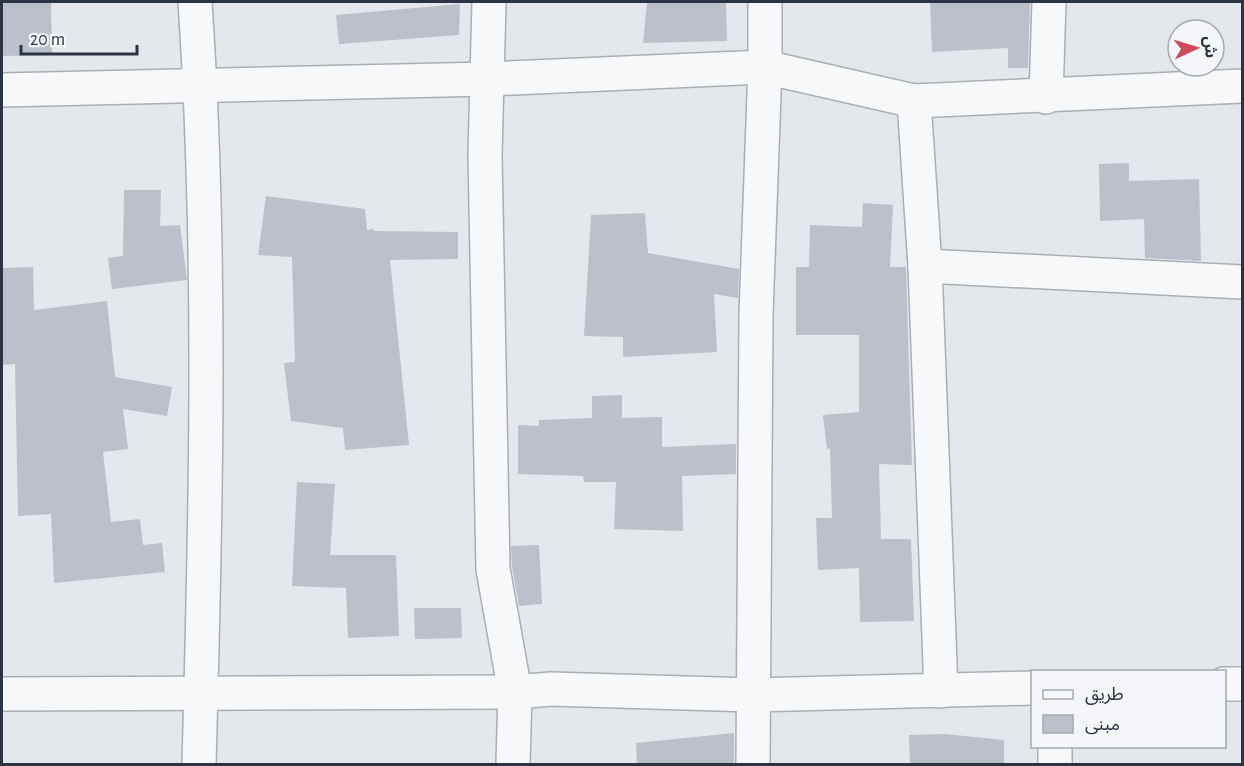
<svg xmlns="http://www.w3.org/2000/svg" width="1244" height="766" viewBox="0 0 1244 766" font-family="'Alegreya Sans','Noto Sans Arabic',sans-serif">
  <style>
    .building { fill: #bbc0ca }
    .lines { fill: none; stroke-linecap: round; stroke-linejoin: round }
    .street-casing { stroke: #a9aeb7; stroke-width: 36 }
    .street { stroke: #f7f8fa; stroke-width: 33 }
  </style>
  <rect width="100%" height="100%" fill="#e4e7ec"/>
  <g class="building">
    <path d="M 2,2 L 51,2 L 52,55 L 2,56 Z"/>
    <path d="M 647,2 L 726,2 L 727,41 L 643,43 Z"/>
    <path d="M 930,2 L 1030,2 L 1028,68 L 1008,68 L 1008,48 L 932,52 Z"/>
    <path d="M 460,4 L 459,35 L 339,44 L 336,15 Z"/>
    <path d="M 1129,163 L 1129,181 L 1199,179 L 1201,261 L 1145,258 L 1144,219 L 1100,221 L 1099,164 Z"/>
    <path d="M 124,190 L 161,190 L 160,226 L 180,225 L 187,280 L 112,289 L 108,258 L 123,256 Z"/>
    <path d="M 266,196 L 365,209 L 367,230 L 374,229 L 374,231 L 458,232 L 458,259 L 390,260 L 409,445 L 345,450 L 343,428 L 291,421 L 284,363 L 295,362 L 292,257 L 258,255 Z"/>
    <path d="M 863,203 L 893,205 L 890,267 L 906,267 L 912,465 L 879,464 L 881,539 L 911,539 L 914,621 L 860,622 L 859,568 L 818,570 L 816,518 L 832,518 L 830,448 L 827,449 L 823,415 L 859,412 L 859,335 L 796,335 L 796,267 L 809,267 L 810,225 L 862,227 Z"/>
    <path d="M 645,213 L 648,253 L 739,269 L 738,298 L 714,294 L 717,352 L 623,357 L 623,337 L 584,336 L 591,215 Z"/>
    <path d="M 33,267 L 34,310 L 107,301 L 115,377 L 172,387 L 167,416 L 123,409 L 128,449 L 103,452 L 111,522 L 140,519 L 143,545 L 162,543 L 165,572 L 54,583 L 51,514 L 18,516 L 15,364 L 2,365 L 2,268 Z"/>
    <path d="M 622,395 L 622,418 L 662,417 L 662,447 L 736,444 L 736,474 L 682,476 L 683,531 L 614,529 L 616,482 L 584,482 L 583,476 L 518,474 L 518,425 L 539,426 L 539,420 L 592,418 L 592,396 Z"/>
    <path d="M 297,482 L 335,484 L 330,555 L 396,555 L 399,636 L 348,638 L 346,588 L 292,586 Z"/>
    <path d="M 539,545 L 542,604 L 519,606 L 512,567 L 511,546 Z"/>
    <path d="M 414,608 L 461,608 L 462,638 L 415,639 Z"/>
    <path d="M 734,733 L 734,765 L 637,765 L 636,743 Z"/>
    <path d="M 945,734 L 1004,740 L 1004,765 L 910,765 L 909,735 Z"/>
  </g>
  <g class="lines">
    <defs>
      <g id="street">
        <path d="M 195,2 C 212,255 206,511 199,764"/>
        <path d="M 489,2 L 485,155 L 493,569 L 515,692 L 513,764"/>
        <path d="M 2,90 L 488,79 L 765,67 L 914,101 L 1242,86"/>
        <path d="M 1046,97 L 1049,2"/>
        <path d="M 914,101 L 925,266 L 941,691"/>
        <path d="M 925,266 L 1242,282"/>
        <path d="M 1224,684 L 1242,684"/>
        <path d="M 2,694 L 515,692 L 551,689 L 752,695 L 1032,688"/>
        <path d="M 1055,746 L 1055,764"/>
        <path d="M 753,764 L 756,314 L 765,67 L 765,2"/>
      </g>
    </defs>
    <use href="#street" class="street-casing"/>
    <use href="#street" class="street"/>
  </g>
  <rect width="1244" height="766" fill="none" stroke="#2b3445" stroke-width="6"/>
  <rect x="1031" y="670" width="195" height="78" fill="#f4f6f9" stroke="#a4a8b1" stroke-width="1.5"/>
  <rect x="1043" y="690" width="30" height="9" fill="#f7f8fa" stroke="#a4a8b1" stroke-width="1.5"/>
  <text x="1085" y="700" font-size="18" fill="#2b3445">طريق</text>
  <rect x="1043" y="715" width="30" height="18" fill="#bbc0ca" stroke="#a4a8b1" stroke-width="1.5"/>
  <text x="1085" y="730" font-size="18" fill="#2b3445">مبنى</text>
  <g transform="translate(1196 48) rotate(86)"><circle r="28" fill="#f4f6f9" stroke="#a4a8b1" stroke-width="1.5"/>
  <path d="M0-4.5L10 22L0 15L-10 22Z" fill="#d1495b"/>
  <text y="-9" font-size="16" font-weight="bold" text-anchor="middle" fill="#2b3445">ش</text>
  </g>
  <path d="M21 45v9h116v-9" fill="none" stroke="#2b3445" stroke-width="3"/>
  <text x="30" y="45" font-size="18" fill="#2b3445" stroke="#f4f6f9" stroke-width="4.5" paint-order="stroke">20 m</text>
</svg>
